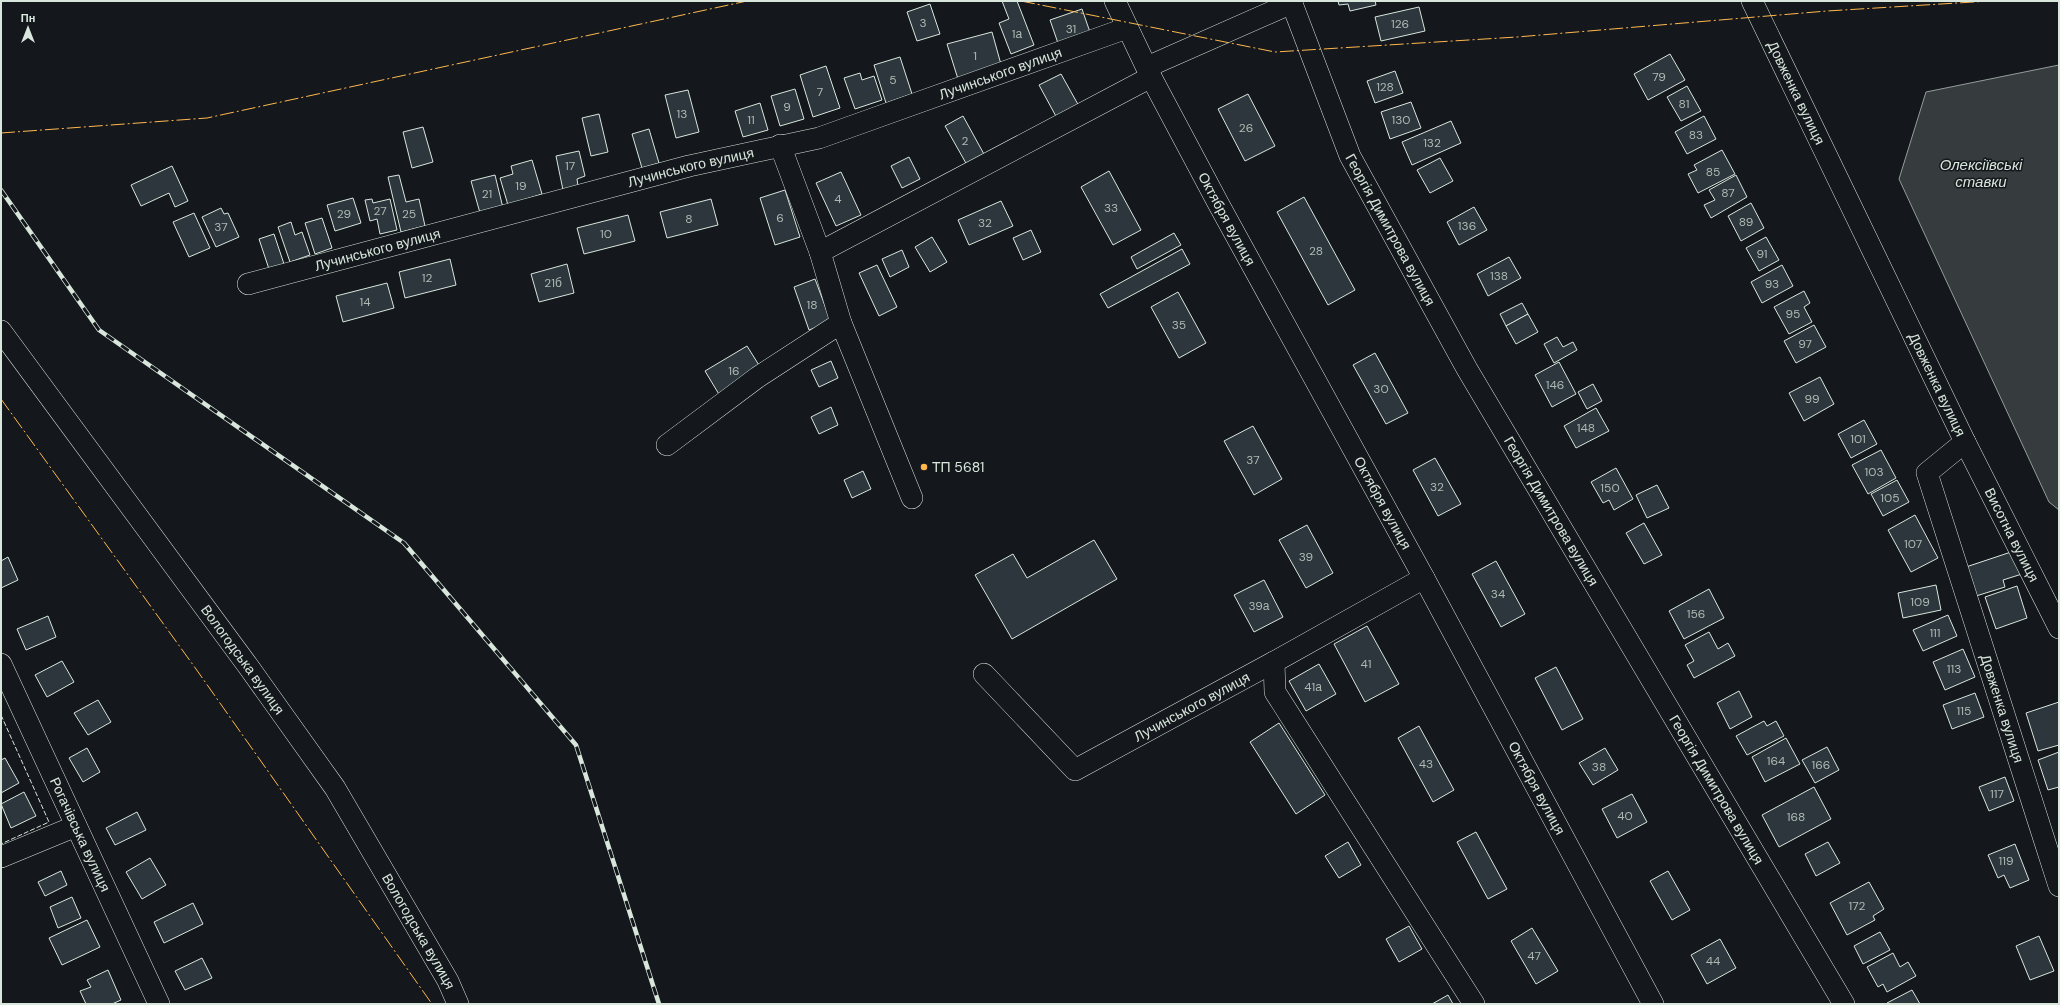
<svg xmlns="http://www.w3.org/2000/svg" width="2060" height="1005" viewBox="0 0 2060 1005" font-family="'DM Sans',sans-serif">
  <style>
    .water { fill: #363b3e; stroke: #939e99 }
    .building { fill: #2c363c; stroke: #d8e6dc }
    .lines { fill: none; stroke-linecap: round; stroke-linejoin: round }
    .minor-casing { stroke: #d8e6dc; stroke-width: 22 }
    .minor { stroke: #14181c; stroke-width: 21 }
    .rail-casing { stroke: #d8e6dc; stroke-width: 4.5 }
    .rail { stroke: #14181c; stroke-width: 3; stroke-dasharray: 9; stroke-linecap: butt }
    .fence { stroke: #d8e6dc; stroke-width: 1; stroke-dasharray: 5 2; stroke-linecap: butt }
    .power { stroke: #ffb74d; stroke-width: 1; stroke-dasharray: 14 3 2 3; stroke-linecap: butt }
    .poi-dot { fill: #ffb74d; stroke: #14181c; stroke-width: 1.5 }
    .labels { text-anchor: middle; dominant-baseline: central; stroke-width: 3; stroke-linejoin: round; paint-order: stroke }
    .number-label { font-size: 12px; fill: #adbab4 }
    .street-label { font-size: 14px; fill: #d8e6dc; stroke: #14181c }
    .poi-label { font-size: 14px; fill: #d8e6dc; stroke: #14181c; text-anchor: start }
    .water-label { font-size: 15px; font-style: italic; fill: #d8e6dc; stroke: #14181c }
  </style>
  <rect width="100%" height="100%" fill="#14181c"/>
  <path class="water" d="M 2059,65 L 2059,510 L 2049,502 L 1899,179 L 1926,92 Z"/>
  <g class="building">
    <path d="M 1002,1 L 1017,1 L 1034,45 L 1011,54 L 999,23 L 1009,19 Z"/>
    <path d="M 1338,1 L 1375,1 L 1376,5 L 1350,11 L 1348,4 L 1339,5 Z"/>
    <path d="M 930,4 L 940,34 L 917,41 L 907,12 Z"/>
    <path d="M 1419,7 L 1425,31 L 1381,41 L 1375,17 Z"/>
    <path d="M 1082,9 L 1092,38 L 1060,49 L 1050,20 Z"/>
    <path d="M 992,32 L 1002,68 L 958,79 L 947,44 Z"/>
    <path d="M 1670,54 L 1685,80 L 1648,100 L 1634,74 Z"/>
    <path d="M 900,57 L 912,94 L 886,103 L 874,65 Z"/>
    <path d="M 826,66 L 840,108 L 813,117 L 800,75 Z"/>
    <path d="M 1395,71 L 1403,93 L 1375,103 L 1367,81 Z"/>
    <path d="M 860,73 L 862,80 L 874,76 L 882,100 L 855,109 L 844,78 Z"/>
    <path d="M 1061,74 L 1080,108 L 1058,120 L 1039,85 Z"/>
    <path d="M 1687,86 L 1701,111 L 1681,121 L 1667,97 Z"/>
    <path d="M 795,89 L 804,119 L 780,126 L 771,96 Z"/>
    <path d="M 688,90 L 699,132 L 676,138 L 665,95 Z"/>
    <path d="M 1248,94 L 1275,146 L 1245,161 L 1218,109 Z"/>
    <path d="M 1411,102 L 1421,128 L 1390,139 L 1381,112 Z"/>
    <path d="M 760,103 L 768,130 L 743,137 L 735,111 Z"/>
    <path d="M 599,114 L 608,152 L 591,156 L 582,118 Z"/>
    <path d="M 963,116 L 985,156 L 967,165 L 945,126 Z"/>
    <path d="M 1704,116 L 1716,139 L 1687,154 L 1675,132 Z"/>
    <path d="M 1451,121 L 1461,143 L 1412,165 L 1402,142 Z"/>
    <path d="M 423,127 L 433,162 L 412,168 L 403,132 Z"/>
    <path d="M 649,129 L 659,163 L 642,168 L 632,134 Z"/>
    <path d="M 1722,150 L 1735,174 L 1698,193 L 1688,174 L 1697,170 L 1694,165 Z"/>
    <path d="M 579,151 L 585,176 L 577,179 L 578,186 L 563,190 L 556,156 Z"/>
    <path d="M 909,157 L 920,179 L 902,188 L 891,166 Z"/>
    <path d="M 1440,158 L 1453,181 L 1430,193 L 1417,170 Z"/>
    <path d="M 532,160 L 542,194 L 508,205 L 500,178 L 513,174 L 511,166 Z"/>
    <path d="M 172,166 L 188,201 L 175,207 L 169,193 L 141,206 L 131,185 Z"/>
    <path d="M 1109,171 L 1141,230 L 1113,245 L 1081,187 Z"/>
    <path d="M 841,172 L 861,215 L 836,226 L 816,183 Z"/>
    <path d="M 399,175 L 406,202 L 419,199 L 425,226 L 401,232 L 388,177 Z"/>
    <path d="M 495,175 L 503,208 L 480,213 L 471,181 Z"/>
    <path d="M 1736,175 L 1747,197 L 1711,218 L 1704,205 L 1715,200 L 1709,190 Z"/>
    <path d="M 785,190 L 800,237 L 775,245 L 760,198 Z"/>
    <path d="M 1304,197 L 1355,290 L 1328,305 L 1277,212 Z"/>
    <path d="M 353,198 L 361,223 L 335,231 L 327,205 Z"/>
    <path d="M 372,199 L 373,203 L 390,199 L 397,230 L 380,234 L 377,219 L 370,221 L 365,200 Z"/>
    <path d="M 711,199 L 718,225 L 667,238 L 660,212 Z"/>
    <path d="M 1001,201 L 1013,226 L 969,245 L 958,220 Z"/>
    <path d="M 1751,203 L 1764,228 L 1741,241 L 1728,216 Z"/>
    <path d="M 1474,207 L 1487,230 L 1459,245 L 1447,222 Z"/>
    <path d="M 221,208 L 224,214 L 228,213 L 239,237 L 216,247 L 202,217 Z"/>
    <path d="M 194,213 L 210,248 L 189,257 L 173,222 Z"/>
    <path d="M 628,215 L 635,241 L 584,254 L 577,228 Z"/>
    <path d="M 322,218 L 332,248 L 315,254 L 305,223 Z"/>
    <path d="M 291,222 L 295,235 L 302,232 L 310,255 L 290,262 L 278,227 Z"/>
    <path d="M 1031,230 L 1041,252 L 1023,260 L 1013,238 Z"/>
    <path d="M 1174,233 L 1181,245 L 1137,269 L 1131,257 Z"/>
    <path d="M 274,234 L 284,264 L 269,269 L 259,239 Z"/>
    <path d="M 932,237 L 947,262 L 930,272 L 915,247 Z"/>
    <path d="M 1766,237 L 1779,260 L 1759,271 L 1746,248 Z"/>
    <path d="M 1182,249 L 1190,264 L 1108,308 L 1100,294 Z"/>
    <path d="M 902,250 L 909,267 L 890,277 L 882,259 Z"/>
    <path d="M 1509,257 L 1521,278 L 1488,296 L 1477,274 Z"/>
    <path d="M 450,259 L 456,285 L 405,298 L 399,272 Z"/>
    <path d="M 567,264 L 574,293 L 539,302 L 531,274 Z"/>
    <path d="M 877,265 L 897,307 L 879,316 L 859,273 Z"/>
    <path d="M 1782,265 L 1793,286 L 1762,303 L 1751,282 Z"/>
    <path d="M 815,279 L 831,322 L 809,330 L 794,287 Z"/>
    <path d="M 387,283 L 394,308 L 343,322 L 336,296 Z"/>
    <path d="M 1804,291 L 1810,303 L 1804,307 L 1812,322 L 1789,334 L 1774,307 Z"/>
    <path d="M 1178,292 L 1206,343 L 1179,358 L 1151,307 Z"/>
    <path d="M 1522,303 L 1528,314 L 1506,326 L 1500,314 Z"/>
    <path d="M 1528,314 L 1538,332 L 1516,344 L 1506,326 Z"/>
    <path d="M 1814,325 L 1826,347 L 1796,363 L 1784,341 Z"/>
    <path d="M 1557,337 L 1563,347 L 1573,342 L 1577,350 L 1554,363 L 1544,344 Z"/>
    <path d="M 747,346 L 762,370 L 720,396 L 705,371 Z"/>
    <path d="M 1375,353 L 1408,413 L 1386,424 L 1353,365 Z"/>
    <path d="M 831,361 L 838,378 L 819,387 L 811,370 Z"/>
    <path d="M 1559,362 L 1576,394 L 1552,407 L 1535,375 Z"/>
    <path d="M 1820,377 L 1834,404 L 1804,421 L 1789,393 Z"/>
    <path d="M 1593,384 L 1602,401 L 1587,409 L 1578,392 Z"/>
    <path d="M 831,407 L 838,425 L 819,434 L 811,417 Z"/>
    <path d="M 1596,408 L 1609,431 L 1576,448 L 1564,426 Z"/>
    <path d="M 1864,420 L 1877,444 L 1851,458 L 1838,434 Z"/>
    <path d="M 1253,426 L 1282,479 L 1254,495 L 1224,441 Z"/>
    <path d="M 1881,450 L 1896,478 L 1868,494 L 1852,465 Z"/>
    <path d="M 1435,458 L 1461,504 L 1438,516 L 1413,470 Z"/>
    <path d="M 1616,468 L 1633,499 L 1614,510 L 1609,500 L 1603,503 L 1591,482 Z"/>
    <path d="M 863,471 L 871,489 L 852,498 L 844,480 Z"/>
    <path d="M 1897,480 L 1909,502 L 1883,516 L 1871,494 Z"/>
    <path d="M 1657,485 L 1669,508 L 1647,518 L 1636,495 Z"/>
    <path d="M 1915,515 L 1938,558 L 1911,572 L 1888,530 Z"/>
    <path d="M 1644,523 L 1662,555 L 1644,564 L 1626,533 Z"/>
    <path d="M 1307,525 L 1333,573 L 1306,588 L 1279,540 Z"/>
    <path d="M 1094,540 L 1117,579 L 1012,639 L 975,575 L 1013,554 L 1027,578 Z"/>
    <path d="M 2014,551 L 2022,574 L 2003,580 L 2005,587 L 1976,596 L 1966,567 Z"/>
    <path d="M 8,557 L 18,580 L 1,588 L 1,561 Z"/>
    <path d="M 1496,561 L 1525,614 L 1501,627 L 1472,574 Z"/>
    <path d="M 1264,580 L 1283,617 L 1254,632 L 1234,595 Z"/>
    <path d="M 1936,585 L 1941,610 L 1903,618 L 1898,593 Z"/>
    <path d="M 2017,586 L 2027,618 L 1996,629 L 1985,597 Z"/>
    <path d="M 1709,589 L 1724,618 L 1684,639 L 1669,611 Z"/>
    <path d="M 1948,615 L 1957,636 L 1923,651 L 1913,630 Z"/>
    <path d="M 48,616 L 56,637 L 26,650 L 17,629 Z"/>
    <path d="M 1367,626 L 1399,684 L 1365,702 L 1334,644 Z"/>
    <path d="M 1709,632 L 1718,649 L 1728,643 L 1735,656 L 1694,678 L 1687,665 L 1694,661 L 1685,645 Z"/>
    <path d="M 1963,649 L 1975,677 L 1945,690 L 1933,662 Z"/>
    <path d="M 62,661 L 74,682 L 47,697 L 35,675 Z"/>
    <path d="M 1319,664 L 1336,694 L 1306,711 L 1289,681 Z"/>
    <path d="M 1556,667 L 1583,719 L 1562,730 L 1535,678 Z"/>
    <path d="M 1739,691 L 1752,717 L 1730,729 L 1717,703 Z"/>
    <path d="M 1975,693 L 1984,717 L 1952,729 L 1943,705 Z"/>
    <path d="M 98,700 L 111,722 L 88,735 L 74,713 Z"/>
    <path d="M 2059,702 L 2059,745 L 2038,751 L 2026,713 Z"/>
    <path d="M 1764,721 L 1767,726 L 1776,721 L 1784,736 L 1747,755 L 1736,736 Z"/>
    <path d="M 1279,723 L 1325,795 L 1296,814 L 1250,742 Z"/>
    <path d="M 1419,726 L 1454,790 L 1433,802 L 1398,738 Z"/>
    <path d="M 1786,738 L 1800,764 L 1765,782 L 1752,757 Z"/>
    <path d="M 1827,747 L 1839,770 L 1815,783 L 1802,760 Z"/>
    <path d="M 87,748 L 100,772 L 83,782 L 69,758 Z"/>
    <path d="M 1605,748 L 1618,770 L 1593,785 L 1579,763 Z"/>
    <path d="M 2059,752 L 2059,787 L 2048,790 L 2038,760 Z"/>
    <path d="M 5,758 L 19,783 L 1,793 L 1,760 Z"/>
    <path d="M 2005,777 L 2014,801 L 1989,811 L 1979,787 Z"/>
    <path d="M 1814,787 L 1831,819 L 1779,847 L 1762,815 Z"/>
    <path d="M 24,792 L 36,816 L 11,828 L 1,804 Z"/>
    <path d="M 1632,794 L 1647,822 L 1617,838 L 1602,809 Z"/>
    <path d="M 137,812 L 146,830 L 115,845 L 106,828 Z"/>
    <path d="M 1476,832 L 1507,889 L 1488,899 L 1457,842 Z"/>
    <path d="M 1348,842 L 1361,865 L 1339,878 L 1325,856 Z"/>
    <path d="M 1828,842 L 1840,863 L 1816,876 L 1805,854 Z"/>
    <path d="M 2015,844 L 2029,880 L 2010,888 L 2004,875 L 1998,878 L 1988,855 Z"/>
    <path d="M 150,858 L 166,885 L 142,899 L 126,872 Z"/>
    <path d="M 61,871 L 67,885 L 45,896 L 38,882 Z"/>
    <path d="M 1668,871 L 1690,910 L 1672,920 L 1650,881 Z"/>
    <path d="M 1869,882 L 1884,909 L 1873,916 L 1875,920 L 1847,935 L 1830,903 Z"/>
    <path d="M 72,897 L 81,918 L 58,928 L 50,907 Z"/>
    <path d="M 193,903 L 203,924 L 164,943 L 154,922 Z"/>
    <path d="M 87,920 L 100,947 L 62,965 L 49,938 Z"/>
    <path d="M 1409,926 L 1422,949 L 1399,962 L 1386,939 Z"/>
    <path d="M 1532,928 L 1558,971 L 1536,984 L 1511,941 Z"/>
    <path d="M 1880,932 L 1890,950 L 1863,964 L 1854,946 Z"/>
    <path d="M 2039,936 L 2054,971 L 2030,980 L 2016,946 Z"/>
    <path d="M 1720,939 L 1736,968 L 1707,984 L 1691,955 Z"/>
    <path d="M 1893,953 L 1900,967 L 1908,962 L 1916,976 L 1887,992 L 1883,984 L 1878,987 L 1867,967 Z"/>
    <path d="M 202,958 L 212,978 L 185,990 L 175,971 Z"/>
    <path d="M 108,970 L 121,1000 L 112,1004 L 86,1004 L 80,991 L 91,987 L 87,980 Z"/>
    <path d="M 1912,990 L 1920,1004 L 1887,1004 L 1887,1003 Z"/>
    <path d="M 1448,995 L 1453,1004 L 1432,1004 Z"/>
  </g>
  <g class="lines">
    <defs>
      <g id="minor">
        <path id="s1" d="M 1115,1 L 1151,77 L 1218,203 L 1424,578 L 1653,1004"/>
        <path id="s2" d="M 1291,1 L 1350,156 L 1467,369 L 1844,1004"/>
        <path id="s3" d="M 1752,1 L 1965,442 L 1927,473 L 2059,886"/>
        <path d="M 1147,67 L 1292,3"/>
        <path d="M 780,145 L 820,252"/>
        <path id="s4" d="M 248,284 L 689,166 L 819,138 L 1127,28"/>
        <path d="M 841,323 L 912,498"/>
        <path id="s5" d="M 1,331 L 248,666 L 335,788 L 448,981 L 458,1004"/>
        <path id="s6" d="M 1965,442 L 2059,628"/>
        <path d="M 667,445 L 758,377 L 841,323 L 820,252 L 1151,77"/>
        <path d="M 1274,662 L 1275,692 L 1474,1004"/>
        <path id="s7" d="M 1,664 L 159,1004"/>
        <path id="s8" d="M 984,674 L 1075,770 L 1274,662 L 1424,578"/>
        <path d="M 1,857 L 76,826"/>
      </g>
    </defs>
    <use href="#minor" class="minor-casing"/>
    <use href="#minor" class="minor"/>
    <defs>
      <path id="rail" d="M 1,190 L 99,330 L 404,543 L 576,745 L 659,1004"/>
    </defs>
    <use href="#rail" class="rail-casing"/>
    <use href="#rail" class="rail"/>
    <path class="fence" d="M 1,715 L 49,822 L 1,844"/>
    <g class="power">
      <path d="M 1021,1 L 1275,52 L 1517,37 L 1827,11 L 1990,1"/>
      <path d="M 1,133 L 207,118 L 747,1"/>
      <path d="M 1,399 L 196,669 L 432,1004"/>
    </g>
  </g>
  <circle class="poi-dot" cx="924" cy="467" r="4"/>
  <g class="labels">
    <g class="number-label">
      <text x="923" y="23">3</text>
      <text x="1400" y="24">126</text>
      <text x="1071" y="29">31</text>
      <text x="1017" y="34">1а</text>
      <text x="975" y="56">1</text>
      <text x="1659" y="77">79</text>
      <text x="893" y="80">5</text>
      <text x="1385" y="87">128</text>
      <text x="820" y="92">7</text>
      <text x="1684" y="104">81</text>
      <text x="787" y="107">9</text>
      <text x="682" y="114">13</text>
      <text x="751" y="120">11</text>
      <text x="1401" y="120">130</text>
      <text x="1246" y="128">26</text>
      <text x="1696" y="135">83</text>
      <text x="965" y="141">2</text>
      <text x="1432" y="143">132</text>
      <text x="570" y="166">17</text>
      <text x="1713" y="172">85</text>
      <text x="521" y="186">19</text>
      <text x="1728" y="193">87</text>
      <text x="487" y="194">21</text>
      <text x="838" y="199">4</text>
      <text x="1111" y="208">33</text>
      <text x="380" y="211">27</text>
      <text x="344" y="214">29</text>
      <text x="409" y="214">25</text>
      <text x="780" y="218">6</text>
      <text x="689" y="219">8</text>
      <text x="1746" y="222">89</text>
      <text x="985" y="223">32</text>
      <text x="1467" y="226">136</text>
      <text x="221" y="227">37</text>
      <text x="606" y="234">10</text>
      <text x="1316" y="251">28</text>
      <text x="1762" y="254">91</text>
      <text x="1499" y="276">138</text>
      <text x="427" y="278">12</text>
      <text x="553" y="283">21б</text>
      <text x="1772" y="284">93</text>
      <text x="365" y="302">14</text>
      <text x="812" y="305">18</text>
      <text x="1793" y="314">95</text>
      <text x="1179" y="325">35</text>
      <text x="1805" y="344">97</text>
      <text x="734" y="371">16</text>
      <text x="1555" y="385">146</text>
      <text x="1381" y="389">30</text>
      <text x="1812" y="399">99</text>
      <text x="1586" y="428">148</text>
      <text x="1858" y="439">101</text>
      <text x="1253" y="460">37</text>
      <text x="1874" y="472">103</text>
      <text x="1437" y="487">32</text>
      <text x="1610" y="488">150</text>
      <text x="1890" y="498">105</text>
      <text x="1913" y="544">107</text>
      <text x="1306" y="557">39</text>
      <text x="1498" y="594">34</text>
      <text x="1920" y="602">109</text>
      <text x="1259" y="606">39а</text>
      <text x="1696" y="614">156</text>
      <text x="1935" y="633">111</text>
      <text x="1366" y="664">41</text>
      <text x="1954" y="669">113</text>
      <text x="1313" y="687">41а</text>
      <text x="1964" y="711">115</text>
      <text x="1776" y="761">164</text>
      <text x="1426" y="764">43</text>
      <text x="1821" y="765">166</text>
      <text x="1599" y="767">38</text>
      <text x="1997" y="794">117</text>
      <text x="1625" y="816">40</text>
      <text x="1796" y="817">168</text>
      <text x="2006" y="861">119</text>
      <text x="1857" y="906">172</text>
      <text x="1534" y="956">47</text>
      <text x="1713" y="961">44</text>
    </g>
    <g class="street-label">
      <text stroke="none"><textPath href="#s4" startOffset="782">Лучинського вулиця</textPath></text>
      <text stroke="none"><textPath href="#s3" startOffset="102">Довженка вулиця</textPath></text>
      <text stroke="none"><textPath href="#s4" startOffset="458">Лучинського вулиця</textPath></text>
      <text stroke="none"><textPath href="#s1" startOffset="245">Октября вулиця</textPath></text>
      <text stroke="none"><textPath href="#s2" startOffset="250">Георгія Димитрова вулиця</textPath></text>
      <text stroke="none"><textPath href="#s4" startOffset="134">Лучинського вулиця</textPath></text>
      <text stroke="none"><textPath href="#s3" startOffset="426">Довженка вулиця</textPath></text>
      <text stroke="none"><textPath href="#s1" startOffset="569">Октября вулиця</textPath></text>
      <text stroke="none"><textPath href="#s2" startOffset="574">Георгія Димитрова вулиця</textPath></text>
      <text stroke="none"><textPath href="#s6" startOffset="104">Висотна вулиця</textPath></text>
      <text stroke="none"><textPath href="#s5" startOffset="408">Вологодська вулиця</textPath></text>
      <text stroke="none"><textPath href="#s8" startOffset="265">Лучинського вулиця</textPath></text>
      <text stroke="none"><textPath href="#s3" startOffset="786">Довженка вулиця</textPath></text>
      <text stroke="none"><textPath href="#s1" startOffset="893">Октября вулиця</textPath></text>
      <text stroke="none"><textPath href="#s2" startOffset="898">Георгія Димитрова вулиця</textPath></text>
      <text stroke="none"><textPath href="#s7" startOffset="188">Рогачівська вулиця</textPath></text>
      <text stroke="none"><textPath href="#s5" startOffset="732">Вологодська вулиця</textPath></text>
    </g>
    <g class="poi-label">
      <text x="932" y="467">ТП 5681</text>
    </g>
    <g class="water-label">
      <text x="1981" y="165">Олексіївські<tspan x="1981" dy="17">ставки</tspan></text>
    </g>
  </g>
  <rect width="2060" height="1005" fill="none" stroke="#d8e6dc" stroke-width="4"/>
  <g transform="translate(28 28)" stroke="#14181c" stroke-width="3" paint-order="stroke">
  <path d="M0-3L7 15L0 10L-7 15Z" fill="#d8e6dc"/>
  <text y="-6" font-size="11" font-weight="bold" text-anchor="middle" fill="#d8e6dc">Пн</text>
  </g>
</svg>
